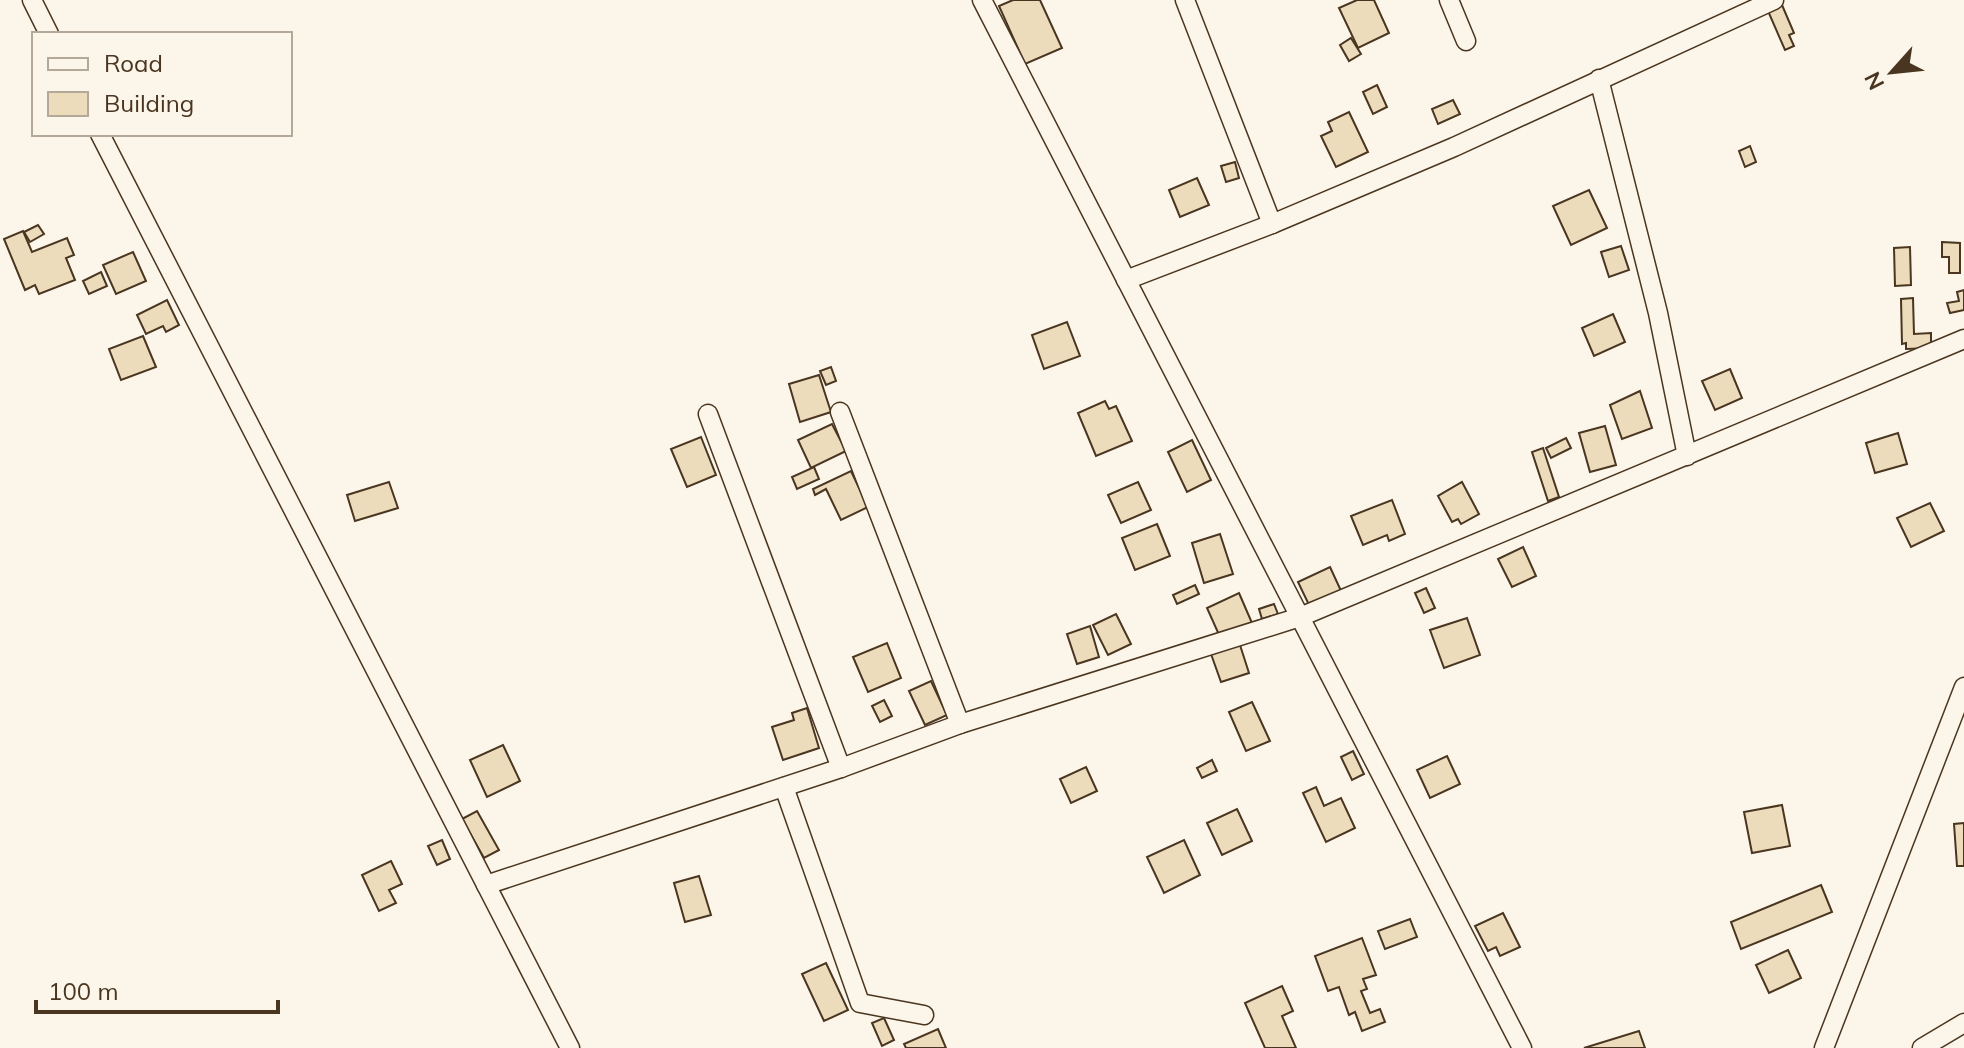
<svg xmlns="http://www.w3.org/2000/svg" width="1964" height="1048" viewBox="0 0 1964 1048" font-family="Mulish,sans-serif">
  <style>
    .building { fill: #ecdcbc; stroke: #4a3520; stroke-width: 2 }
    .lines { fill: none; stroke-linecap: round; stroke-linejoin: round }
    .minor-casing { stroke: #4a3520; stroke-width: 21 }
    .minor { stroke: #fbf6e9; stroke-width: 18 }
  </style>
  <rect width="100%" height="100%" fill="#fbf6e9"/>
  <g class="building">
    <path d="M 1013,0 L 1040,0 L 1062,48 L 1025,64 L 999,6 Z"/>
    <path d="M 1357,0 L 1374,0 L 1389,33 L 1358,48 L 1339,8 Z"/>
    <path d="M 1782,5 L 1794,33 L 1789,35 L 1794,46 L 1785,50 L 1768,11 Z"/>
    <path d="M 1351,38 L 1361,54 L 1349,61 L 1340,45 Z"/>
    <path d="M 1377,85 L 1387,107 L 1373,114 L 1363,92 Z"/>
    <path d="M 1453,100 L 1460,114 L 1438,124 L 1432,109 Z"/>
    <path d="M 1349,112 L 1368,152 L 1336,167 L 1321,136 L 1332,131 L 1328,122 Z"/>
    <path d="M 1750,146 L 1756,162 L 1745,167 L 1739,151 Z"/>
    <path d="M 1235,162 L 1239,178 L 1226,182 L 1221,166 Z"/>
    <path d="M 1197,178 L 1209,205 L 1180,217 L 1169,190 Z"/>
    <path d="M 1589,190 L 1607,228 L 1571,245 L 1553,206 Z"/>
    <path d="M 38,225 L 44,234 L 30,242 L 24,232 Z"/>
    <path d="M 23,231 L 32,252 L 67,238 L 74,255 L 66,258 L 75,280 L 39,294 L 35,285 L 25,290 L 4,239 Z"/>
    <path d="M 1942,242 L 1960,243 L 1960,273 L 1949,273 L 1949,257 L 1942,257 Z"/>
    <path d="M 1621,246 L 1629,270 L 1609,277 L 1601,252 Z"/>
    <path d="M 1910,247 L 1911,285 L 1895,286 L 1894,248 Z"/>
    <path d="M 133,252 L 146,281 L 116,294 L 103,265 Z"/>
    <path d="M 101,272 L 107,286 L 89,294 L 83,281 Z"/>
    <path d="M 1964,290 L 1964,310 L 1950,313 L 1947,303 L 1959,301 L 1957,292 Z"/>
    <path d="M 1913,298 L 1914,334 L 1931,333 L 1931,348 L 1906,349 L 1906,343 L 1902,344 L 1901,299 Z"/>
    <path d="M 167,300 L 179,325 L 166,332 L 163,326 L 146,334 L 137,315 Z"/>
    <path d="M 1613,314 L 1625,342 L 1594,356 L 1582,328 Z"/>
    <path d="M 1067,322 L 1080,356 L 1044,369 L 1032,335 Z"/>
    <path d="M 143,336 L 156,367 L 121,380 L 109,349 Z"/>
    <path d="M 831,367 L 836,381 L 826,385 L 820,371 Z"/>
    <path d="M 1730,369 L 1742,398 L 1715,410 L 1702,381 Z"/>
    <path d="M 819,375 L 831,412 L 800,422 L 789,384 Z"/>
    <path d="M 1640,391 L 1652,428 L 1622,439 L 1610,405 Z"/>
    <path d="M 1105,401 L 1109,409 L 1116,406 L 1132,441 L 1096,456 L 1078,413 Z"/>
    <path d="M 832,424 L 846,451 L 811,468 L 798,440 Z"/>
    <path d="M 1605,426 L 1616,465 L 1590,472 L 1579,433 Z"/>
    <path d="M 1898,433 L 1907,464 L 1875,473 L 1866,443 Z"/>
    <path d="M 701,437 L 716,475 L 687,487 L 671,449 Z"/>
    <path d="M 1566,438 L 1571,448 L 1551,458 L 1546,448 Z"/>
    <path d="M 1192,440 L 1211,480 L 1187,492 L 1168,452 Z"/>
    <path d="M 1543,448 L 1559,497 L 1548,501 L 1532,452 Z"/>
    <path d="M 814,467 L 819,479 L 797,489 L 792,477 Z"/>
    <path d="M 851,471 L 868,507 L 841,520 L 826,489 L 815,495 L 813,489 Z"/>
    <path d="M 389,482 L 398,508 L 355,521 L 347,495 Z"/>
    <path d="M 1138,482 L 1151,510 L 1121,523 L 1108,495 Z"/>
    <path d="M 1462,482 L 1479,514 L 1461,524 L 1458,519 L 1452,522 L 1438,496 Z"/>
    <path d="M 1392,500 L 1405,534 L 1389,541 L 1387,535 L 1363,545 L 1351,516 Z"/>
    <path d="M 1930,503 L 1944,531 L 1911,547 L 1897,518 Z"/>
    <path d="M 1157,524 L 1170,556 L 1135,570 L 1122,538 Z"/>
    <path d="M 1220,534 L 1233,574 L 1204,583 L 1192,543 Z"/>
    <path d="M 1523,547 L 1536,576 L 1512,587 L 1498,559 Z"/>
    <path d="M 1330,567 L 1342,593 L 1310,607 L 1298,582 Z"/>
    <path d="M 1195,585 L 1199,594 L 1177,604 L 1173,595 Z"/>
    <path d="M 1426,588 L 1435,608 L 1424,613 L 1415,593 Z"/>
    <path d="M 1239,593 L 1252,623 L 1220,637 L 1207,608 Z"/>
    <path d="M 1274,604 L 1278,614 L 1262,619 L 1259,609 Z"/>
    <path d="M 1116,614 L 1131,644 L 1108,655 L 1093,625 Z"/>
    <path d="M 1467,618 L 1480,655 L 1444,668 L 1430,630 Z"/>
    <path d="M 1090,626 L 1099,657 L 1077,664 L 1067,634 Z"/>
    <path d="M 887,643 L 901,678 L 868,692 L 853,657 Z"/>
    <path d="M 1240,645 L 1249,673 L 1221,682 L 1211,654 Z"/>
    <path d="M 931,681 L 947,715 L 925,725 L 909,691 Z"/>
    <path d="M 884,700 L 892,716 L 880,722 L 872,706 Z"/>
    <path d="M 1252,702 L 1270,741 L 1246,751 L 1229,712 Z"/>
    <path d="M 807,708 L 819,748 L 783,760 L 772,727 L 794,720 L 792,713 Z"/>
    <path d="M 503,745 L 520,781 L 487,797 L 470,760 Z"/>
    <path d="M 1353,751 L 1364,774 L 1352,780 L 1341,757 Z"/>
    <path d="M 1447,756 L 1460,784 L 1430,798 L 1417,770 Z"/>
    <path d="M 1212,760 L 1217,771 L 1202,778 L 1197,768 Z"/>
    <path d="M 1086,767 L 1097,791 L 1071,803 L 1060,779 Z"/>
    <path d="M 1316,787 L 1324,806 L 1341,798 L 1355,828 L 1326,842 L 1303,793 Z"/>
    <path d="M 1782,805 L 1790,846 L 1752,853 L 1744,812 Z"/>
    <path d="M 1237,809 L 1252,841 L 1222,855 L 1207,823 Z"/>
    <path d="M 477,811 L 499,850 L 484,858 L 462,819 Z"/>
    <path d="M 1964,823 L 1964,866 L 1957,866 L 1954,824 Z"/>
    <path d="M 442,840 L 450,859 L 437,865 L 428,846 Z"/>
    <path d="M 1184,840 L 1200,875 L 1164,893 L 1147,857 Z"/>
    <path d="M 391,861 L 402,884 L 389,890 L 396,903 L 379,911 L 362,875 Z"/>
    <path d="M 699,876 L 711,915 L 685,922 L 674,883 Z"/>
    <path d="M 1821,885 L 1832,912 L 1741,949 L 1731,922 Z"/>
    <path d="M 1503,913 L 1520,947 L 1500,956 L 1496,947 L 1488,951 L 1475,926 Z"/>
    <path d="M 1410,919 L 1417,937 L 1385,949 L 1378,931 Z"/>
    <path d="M 1362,938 L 1376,975 L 1363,979 L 1367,989 L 1361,991 L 1370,1013 L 1380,1009 L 1385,1022 L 1362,1031 L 1355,1012 L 1349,1015 L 1339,987 L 1328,991 L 1315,956 Z"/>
    <path d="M 1788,950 L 1801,978 L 1769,993 L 1756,965 Z"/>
    <path d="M 826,963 L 848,1010 L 824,1021 L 802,974 Z"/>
    <path d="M 1282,986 L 1293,1011 L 1282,1016 L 1296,1048 L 1265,1048 L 1245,1003 Z"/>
    <path d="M 884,1018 L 894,1040 L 882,1046 L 872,1023 Z"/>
    <path d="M 938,1029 L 946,1048 L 906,1048 L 904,1044 Z"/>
    <path d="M 1639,1031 L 1645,1048 L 1584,1048 Z"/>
  </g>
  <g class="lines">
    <defs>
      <g id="minor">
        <path d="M 32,0 L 49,34"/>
        <path d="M 982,0 L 1522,1048"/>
        <path d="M 1185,0 L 1272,224"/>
        <path d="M 1449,0 L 1466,41"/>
        <path d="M 1599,79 L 1658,313 L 1687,456"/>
        <path d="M 100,134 L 570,1048"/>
        <path d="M 1126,280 L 1272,224 L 1454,147 L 1774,0"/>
        <path d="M 840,412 L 960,724"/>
        <path d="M 708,414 L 841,768"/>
        <path d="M 784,787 L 860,1003 L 924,1015"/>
        <path d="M 486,885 L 841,768 L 960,724 L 1300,617 L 1964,339"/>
        <path d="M 1824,1048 L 1964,687"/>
        <path d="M 1922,1048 L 1964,1023"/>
      </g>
    </defs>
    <use href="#minor" class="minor-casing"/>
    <use href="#minor" class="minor"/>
  </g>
  <rect x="32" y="32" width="260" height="104" fill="#fbf6e9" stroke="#b4a999" stroke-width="2"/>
  <rect x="48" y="58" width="40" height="12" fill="#fbf6e9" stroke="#b4a999" stroke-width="2"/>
  <text x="104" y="72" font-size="24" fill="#4a3520">Road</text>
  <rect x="48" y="92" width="40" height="24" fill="#ecdcbc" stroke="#b4a999" stroke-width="2"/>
  <text x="104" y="112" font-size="24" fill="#4a3520">Building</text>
  <g transform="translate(1892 72) rotate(243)" stroke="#fbf6e9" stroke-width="6" paint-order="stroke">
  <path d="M0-6L14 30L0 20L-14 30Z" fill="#4a3520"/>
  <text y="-12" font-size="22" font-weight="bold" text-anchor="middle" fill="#4a3520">N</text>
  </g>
  <path d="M36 1000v12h242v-12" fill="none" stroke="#4a3520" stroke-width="4"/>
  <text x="48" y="1000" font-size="24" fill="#4a3520" stroke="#fbf6e9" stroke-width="6" paint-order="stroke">100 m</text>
</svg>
